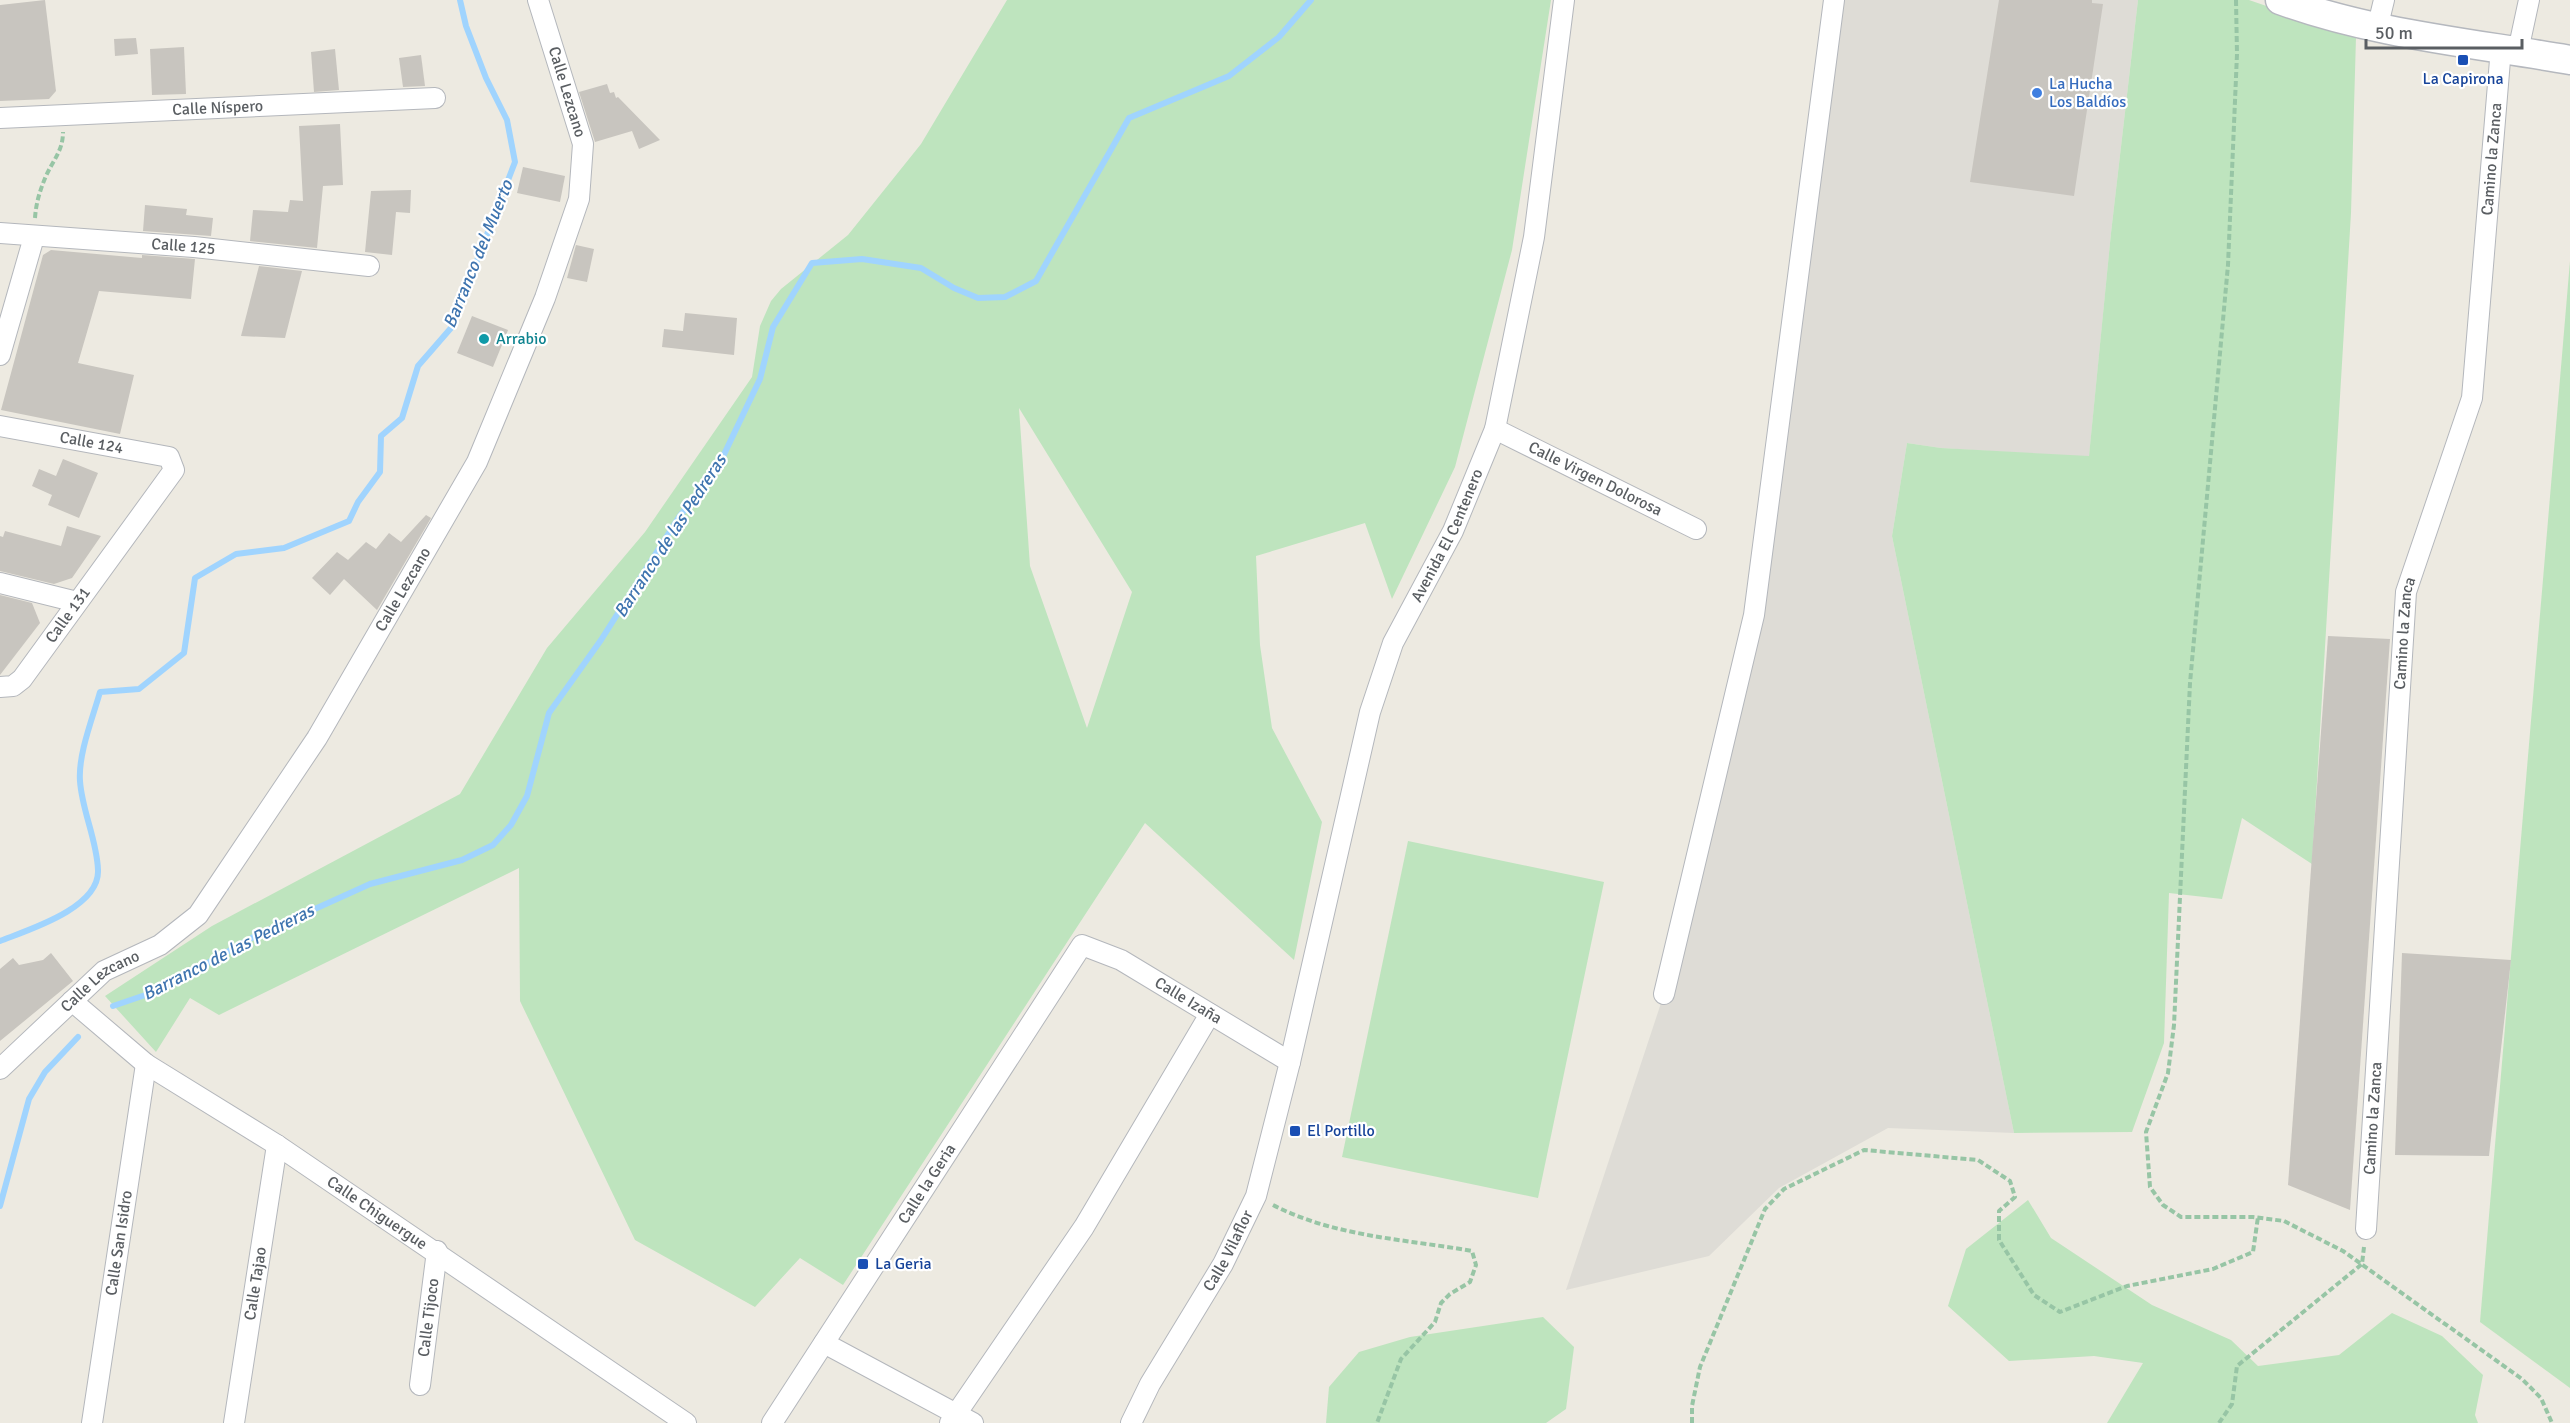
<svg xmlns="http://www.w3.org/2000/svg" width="2570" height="1423" viewBox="0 0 2570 1423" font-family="Signika,sans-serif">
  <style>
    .industrial { fill: #dedcd6 }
    .green { fill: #bee4be; fill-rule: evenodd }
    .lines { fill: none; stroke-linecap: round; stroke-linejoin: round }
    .stream { stroke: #a0d4fe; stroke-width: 6 }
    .building { fill: #c8c5bf }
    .minor-casing { stroke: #b4b7bc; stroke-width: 22 }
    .secondary-casing { stroke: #b5b8be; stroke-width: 31 }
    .path { stroke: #97c5a5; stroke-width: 4; stroke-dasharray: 6 3; stroke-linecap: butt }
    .minor { stroke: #fff; stroke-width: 20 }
    .secondary { stroke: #fff; stroke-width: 28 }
    .transit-dot { fill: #1a4fb4; stroke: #fff; stroke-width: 2 }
    .shop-dot { fill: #3f7fe0; stroke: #fff; stroke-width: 2 }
    .culture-dot { fill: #0f9aa8; stroke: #fff; stroke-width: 2 }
    .labels { text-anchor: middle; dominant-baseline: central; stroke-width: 4.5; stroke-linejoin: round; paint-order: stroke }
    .transit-label { font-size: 16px; fill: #164399; stroke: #fff; text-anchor: start }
    .shop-label { font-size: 16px; fill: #366cbe; stroke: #fff; text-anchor: start }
    .street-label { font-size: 16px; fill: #5a5e62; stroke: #fff }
    .culture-label { font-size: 16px; fill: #0d838f; stroke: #fff; text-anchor: start }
    .water-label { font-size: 18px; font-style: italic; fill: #3e74af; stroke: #fff }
  </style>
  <rect width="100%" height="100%" fill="#edeae1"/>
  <path class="industrial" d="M 1834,0 L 2138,0 L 2111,233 L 2089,457 L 1941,448 L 1907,443 L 1892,536 L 2014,1133 L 1888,1128 L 1779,1188 L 1709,1256 L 1566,1290 L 1664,994 L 1754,615 Z"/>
  <g class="green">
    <path d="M 1007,0 L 1551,0 L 1512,250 L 1455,467 L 1392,599 L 1365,523 L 1256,556 L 1260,645 L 1272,728 L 1322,822 L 1294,960 L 1145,823 L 843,1285 L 800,1258 L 755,1307 L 635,1240 L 520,1001 L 519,868 L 219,1015 L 190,998 L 156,1052 L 105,996 L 212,926 L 460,794 L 547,648 L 645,532 L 752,377 L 760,326 L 771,301 L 781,289 L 848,235 L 921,144 ZM 1019,408 L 1132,592 L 1087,728 L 1030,566 Z"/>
    <path d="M 2138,0 L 2249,0 L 2356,37 L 2351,213 L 2312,864 L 2242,818 L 2222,899 L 2169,893 L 2164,1043 L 2132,1132 L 2014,1133 L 1892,536 L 1907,443 L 1941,448 L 2089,456 L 2111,233 Z"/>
    <path d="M 2570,261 L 2570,1388 L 2480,1322 Z"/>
    <path d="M 1408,841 L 1604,882 L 1538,1198 L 1342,1157 Z"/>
    <path d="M 2028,1200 L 2051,1238 L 2152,1305 L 2231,1340 L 2258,1366 L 2339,1355 L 2392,1313 L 2442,1336 L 2483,1375 L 2475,1415 L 2478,1423 L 2107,1423 L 2143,1363 L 2094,1356 L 2009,1361 L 1948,1306 L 1966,1249 Z"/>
    <path d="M 1543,1317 L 1574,1347 L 1566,1409 L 1546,1423 L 1326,1423 L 1329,1387 L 1359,1352 L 1410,1337 Z"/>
  </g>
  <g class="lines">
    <g class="stream">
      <path d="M 0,941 C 28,930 100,908 98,870 C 97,840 82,811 80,781 C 78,754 93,717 100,692 L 139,689 L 184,653 L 195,578 L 236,554 L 284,548 L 349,521 L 358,502 L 380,472 L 381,436 L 402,418 L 418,366 L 451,328 L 515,162 L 507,120 L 486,78 L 466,26 L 460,0"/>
      <path d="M 113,1006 L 160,990 L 255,936 L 370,884 L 462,860 L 493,845 L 511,825 L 527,796 L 549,713 L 601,640 L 679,517 L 718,467 L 760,379 L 773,327 L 812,263 L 862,259 L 921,268 L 954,288 L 978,298 L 1005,297 L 1036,281 L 1129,118 L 1229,76 L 1279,37 L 1311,0"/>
      <path d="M 0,1206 L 29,1099 L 45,1072 L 78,1037"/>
    </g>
  </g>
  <g class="building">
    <path d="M 45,0 L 56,91 L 49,99 L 0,101 L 0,5 Z"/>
    <path d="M 1999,0 L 2092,0 L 2092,3 L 2103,4 L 2074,196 L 1970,182 Z"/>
    <path d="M 136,38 L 138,54 L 115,56 L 114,39 Z"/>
    <path d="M 184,47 L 186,94 L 152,95 L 150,49 Z"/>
    <path d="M 335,49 L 339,90 L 314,92 L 311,52 Z"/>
    <path d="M 421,55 L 425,86 L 403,87 L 399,58 Z"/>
    <path d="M 607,84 L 610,93 L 614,92 L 616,98 L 618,97 L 660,140 L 639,149 L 632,131 L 595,142 L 579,92 Z"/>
    <path d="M 340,124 L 343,185 L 323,186 L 317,248 L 250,241 L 253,210 L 288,212 L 290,200 L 303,201 L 299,126 Z"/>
    <path d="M 523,167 L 565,176 L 560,202 L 517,193 Z"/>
    <path d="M 411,190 L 410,213 L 396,212 L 392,255 L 365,252 L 371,191 Z"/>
    <path d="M 145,205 L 187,209 L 186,215 L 213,218 L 211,236 L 143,231 Z"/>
    <path d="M 576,245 L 594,249 L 587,282 L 567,278 Z"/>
    <path d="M 51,250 L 142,258 L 142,255 L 195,259 L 191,299 L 99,291 L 78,363 L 134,375 L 120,434 L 1,410 L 43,255 Z"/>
    <path d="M 259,266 L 302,271 L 285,338 L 241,336 Z"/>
    <path d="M 685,313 L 737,318 L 734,355 L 662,347 L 664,329 L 683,331 Z"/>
    <path d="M 472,316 L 508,330 L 493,367 L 457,353 Z"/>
    <path d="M 63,459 L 98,473 L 79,518 L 48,505 L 52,495 L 32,486 L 39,469 L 56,476 Z"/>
    <path d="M 426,515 L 431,518 L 377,610 L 344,579 L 330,595 L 312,578 L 337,552 L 348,560 L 366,542 L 376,549 L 389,533 L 401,542 Z"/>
    <path d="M 67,526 L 101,536 L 72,578 L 54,584 L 0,571 L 0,536 L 3,537 L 5,531 L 61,546 Z"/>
    <path d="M 0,595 L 32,603 L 40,623 L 0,675 Z"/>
    <path d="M 2328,636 L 2390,639 L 2350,1210 L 2288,1185 Z"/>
    <path d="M 51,953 L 73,981 L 0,1041 L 0,969 L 13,958 L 19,965 L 43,960 Z"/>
    <path d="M 2402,953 L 2511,960 L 2489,1156 L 2395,1155 Z"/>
  </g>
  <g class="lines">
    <defs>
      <g id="minor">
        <path d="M 2377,29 L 2384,0"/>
        <path d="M 2518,51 L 2529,0"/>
        <path id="s1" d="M 0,118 L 435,98"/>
        <path id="s2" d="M 0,233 L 194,247 L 369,266"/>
        <path d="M 0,355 L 34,237"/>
        <path id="s3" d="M 0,426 L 169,457 L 174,470 L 22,679 L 13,686 L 0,687"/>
        <path id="s4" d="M 1495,429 L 1696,529"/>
        <path d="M 0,583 L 77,602"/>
        <path d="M 1664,994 L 1754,615 L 1834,0"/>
        <path id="s5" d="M 72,1001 L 146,1064 L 277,1145 L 686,1423"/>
        <path id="s6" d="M 0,1069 L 104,971 L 160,945 L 198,915 L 317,738 L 477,462 L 545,298 L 579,199 L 583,144 L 538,0"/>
        <path id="s7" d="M 2366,1229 L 2406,592 L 2472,398 L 2501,48"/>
        <path d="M 824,1343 L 973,1423"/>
        <path id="s8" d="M 420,1385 L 437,1251"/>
        <path id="s9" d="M 92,1423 L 146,1064"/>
        <path id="s10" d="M 234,1423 L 277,1145"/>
        <path id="s11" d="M 772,1423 L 1082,945 L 1121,960 L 1290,1062"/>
        <path d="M 950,1423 L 1084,1227 L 1210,1014"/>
        <path id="s12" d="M 1131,1423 L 1150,1384 L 1223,1264 L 1256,1196 L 1290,1062 L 1370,712 L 1393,643 L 1453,531 L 1495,429 L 1534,237 L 1564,0"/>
      </g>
      <path id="secondary" d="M 2280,0 C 2373,34 2473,43 2570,60"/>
    </defs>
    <use href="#minor" class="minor-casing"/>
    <use href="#secondary" class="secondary-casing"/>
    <g class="path">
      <path d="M 2236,0 L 2237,54 L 2228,265 L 2190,683 L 2174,1025 L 2168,1073 L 2146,1132 L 2150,1187 L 2163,1205 L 2181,1217 L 2253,1217 L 2284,1221 L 2343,1251 L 2522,1379 L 2541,1398 L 2552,1423"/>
      <path d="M 35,218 C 36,203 40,190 46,176 C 53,160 63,151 63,132"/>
      <path d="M 1273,1205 C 1335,1237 1405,1239 1472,1251 L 1476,1265 L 1470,1282 L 1450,1294 L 1441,1303 L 1435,1322 L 1401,1359 L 1377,1423"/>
      <path d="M 1692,1423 L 1692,1406 L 1700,1367 L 1765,1209 L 1784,1189 L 1864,1150 L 1978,1160 L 2010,1181 L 2015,1197 L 1999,1211 L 1999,1240 L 2034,1295 L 2060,1312 L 2127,1286 L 2213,1269 L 2253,1252 L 2258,1217"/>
      <path d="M 2219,1423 L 2232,1404 L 2237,1366 L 2362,1264 L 2364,1247"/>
    </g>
    <use href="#minor" class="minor"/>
    <use href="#secondary" class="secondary"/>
  </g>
  <g class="transit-dot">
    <rect x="2457" y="54" width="12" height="12" rx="3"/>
    <rect x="1289" y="1125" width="12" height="12" rx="3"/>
    <rect x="857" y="1258" width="12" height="12" rx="3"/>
  </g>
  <circle class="shop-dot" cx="2037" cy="93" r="6"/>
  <circle class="culture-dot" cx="484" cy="339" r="6"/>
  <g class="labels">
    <g class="transit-label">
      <text x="2463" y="79" text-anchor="middle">La Capirona</text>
      <text x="1307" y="1131">El Portillo</text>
      <text x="875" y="1264">La Geria</text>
    </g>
    <g class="shop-label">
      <text x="2049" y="84">La Hucha<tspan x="2049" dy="18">Los Baldíos</tspan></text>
    </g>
    <g class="street-label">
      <text transform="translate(567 92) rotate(73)">Calle Lezcano</text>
      <text stroke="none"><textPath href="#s1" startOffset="218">Calle Níspero</textPath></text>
      <text stroke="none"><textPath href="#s7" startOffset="1083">Camino la Zanca</textPath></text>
      <text stroke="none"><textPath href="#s2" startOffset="184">Calle 125</textPath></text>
      <text stroke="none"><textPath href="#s3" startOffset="93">Calle 124</textPath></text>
      <text stroke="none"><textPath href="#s4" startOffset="112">Calle Virgen Dolorosa</textPath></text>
      <text stroke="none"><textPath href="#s12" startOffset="950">Avenida El Centenero</textPath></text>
      <text stroke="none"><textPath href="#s6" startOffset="638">Calle Lezcano</textPath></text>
      <text transform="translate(68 615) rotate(-54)">Calle 131</text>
      <text stroke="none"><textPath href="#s7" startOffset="597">Camino la Zanca</textPath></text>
      <text stroke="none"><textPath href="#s6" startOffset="134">Calle Lezcano</textPath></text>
      <text stroke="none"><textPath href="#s11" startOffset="690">Calle Izaña</textPath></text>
      <text stroke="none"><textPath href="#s7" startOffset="111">Camino la Zanca</textPath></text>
      <text stroke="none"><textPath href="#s11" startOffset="285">Calle la Geria</textPath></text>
      <text stroke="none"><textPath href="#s5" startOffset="372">Calle Chiguergue</textPath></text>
      <text stroke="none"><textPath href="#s9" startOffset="182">Calle San Isidro</textPath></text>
      <text stroke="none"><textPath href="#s12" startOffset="198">Calle Vilaflor</textPath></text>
      <text stroke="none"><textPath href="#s10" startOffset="141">Calle Tajao</textPath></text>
      <text stroke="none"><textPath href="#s8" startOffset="68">Calle Tijoco</textPath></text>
    </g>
    <g class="culture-label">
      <text x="496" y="339">Arrabio</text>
    </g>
    <g class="water-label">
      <text transform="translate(478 254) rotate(-68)">Barranco del Muerto</text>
      <text transform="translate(670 536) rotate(-57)">Barranco de las Pedreras</text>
      <text transform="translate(228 952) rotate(-27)">Barranco de las Pedreras</text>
    </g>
  </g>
  <path d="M2366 39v9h156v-9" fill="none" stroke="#5a5e62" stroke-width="3"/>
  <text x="2375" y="39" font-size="18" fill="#5a5e62" stroke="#ffffff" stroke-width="4.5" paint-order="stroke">50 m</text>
</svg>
